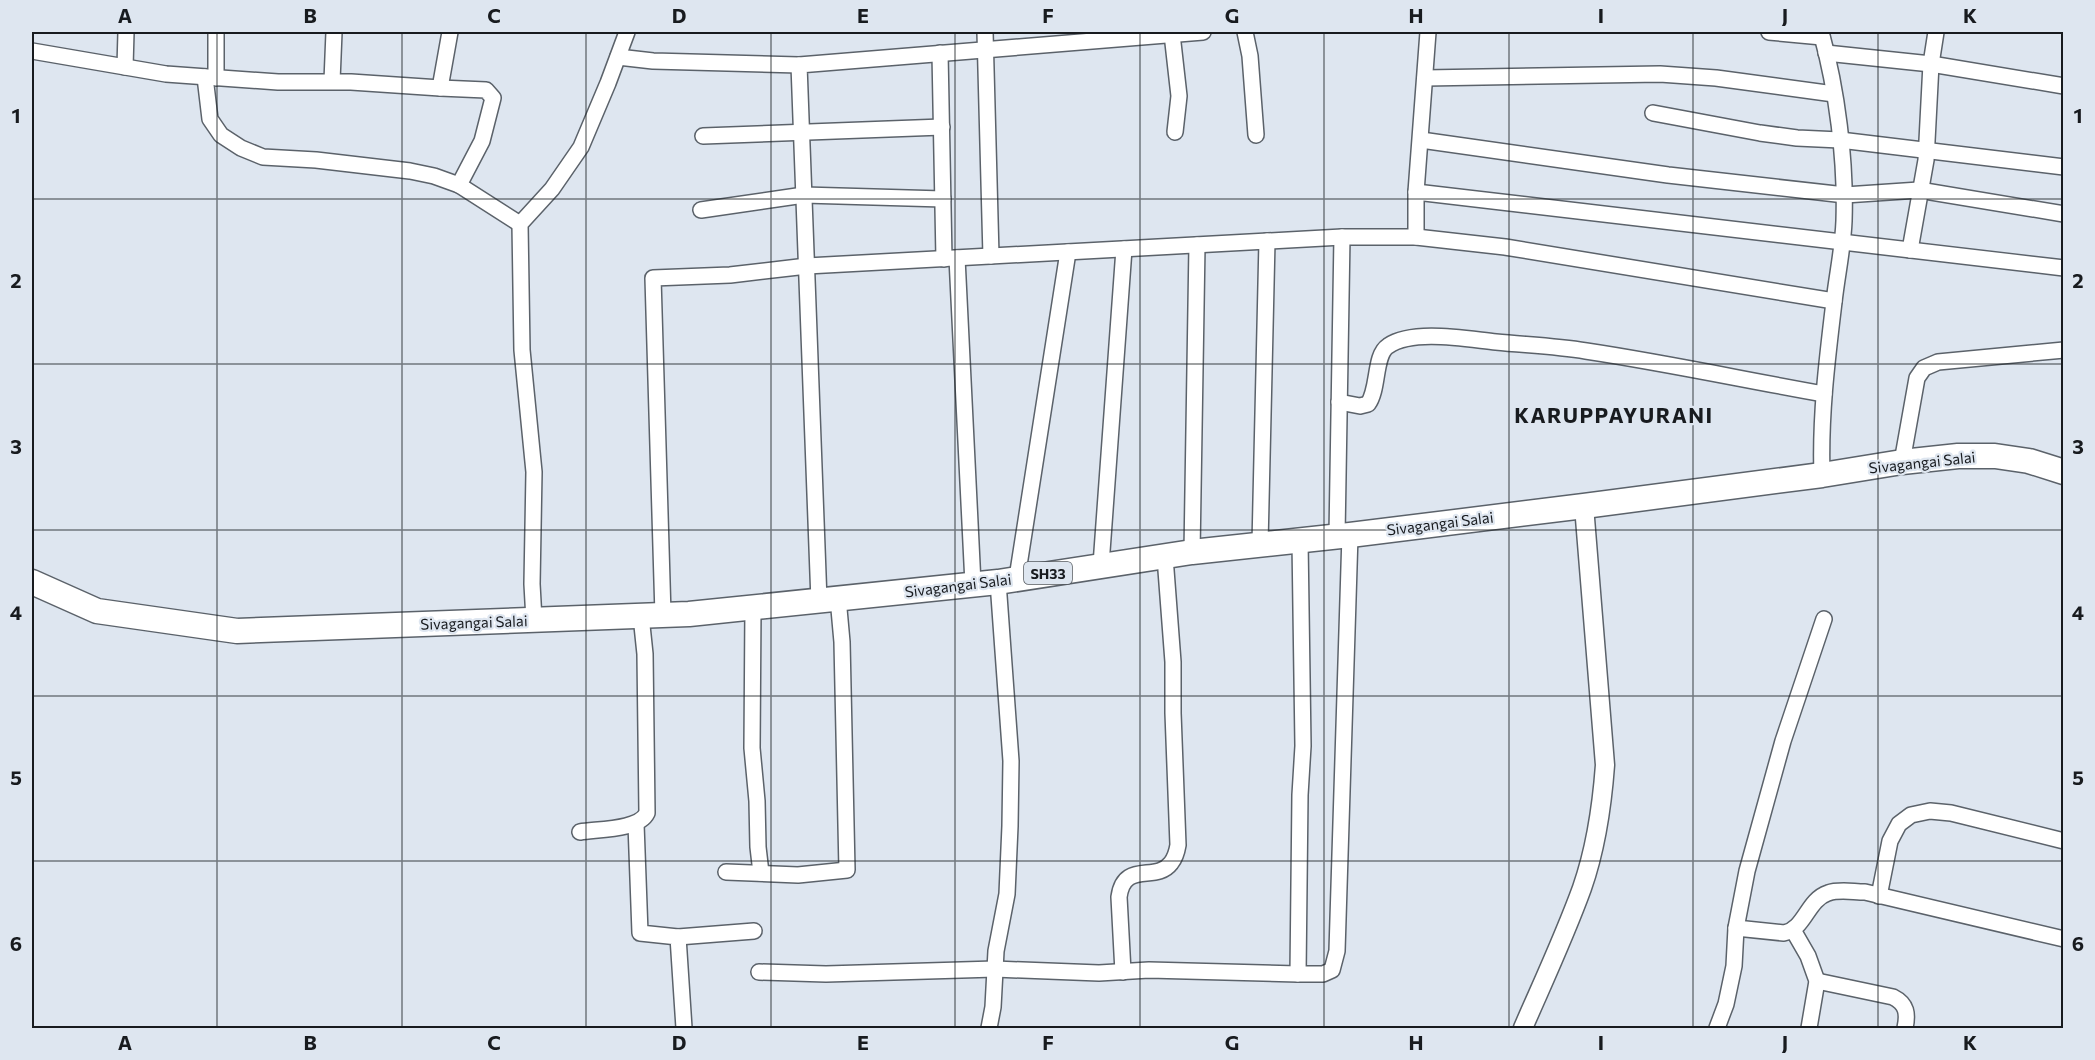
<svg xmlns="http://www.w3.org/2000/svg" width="2095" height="1060" viewBox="0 0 2095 1060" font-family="Commissioner,sans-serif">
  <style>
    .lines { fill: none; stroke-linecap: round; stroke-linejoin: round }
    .minor-casing { stroke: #5b626a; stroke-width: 18 }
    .tertiary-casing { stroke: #5b626a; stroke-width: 21 }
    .primary-casing { stroke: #5b626a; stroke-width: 27 }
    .minor { stroke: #fff; stroke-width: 15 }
    .tertiary { stroke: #fff; stroke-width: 18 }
    .primary { stroke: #fff; stroke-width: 24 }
    .grid { fill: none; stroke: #181b1f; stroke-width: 1.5; stroke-opacity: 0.55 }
    .labels { text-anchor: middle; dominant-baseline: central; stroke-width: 4.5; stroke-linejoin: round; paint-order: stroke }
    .shield { fill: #dee6f0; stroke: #53585e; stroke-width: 1.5 }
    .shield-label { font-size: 14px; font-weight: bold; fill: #181b1f }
    .street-label { font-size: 15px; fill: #181b1f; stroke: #dee6f0 }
    .district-label { font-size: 21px; font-weight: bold; letter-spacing: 1.5px; fill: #181b1f; stroke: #dee6f0 }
    .neatline { fill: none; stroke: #181b1f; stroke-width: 2 }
    .grid-label { font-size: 20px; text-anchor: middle; font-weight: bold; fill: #181b1f }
  </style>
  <rect width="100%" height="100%" fill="#dee6f0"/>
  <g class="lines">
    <defs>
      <g id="minor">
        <path d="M 985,32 L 991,256"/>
        <path d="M 1245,32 L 1250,56 L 1256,135"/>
        <path d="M 1769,32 L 1822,37"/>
        <path d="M 1821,32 C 1837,90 1846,160 1844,221 C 1843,248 1837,275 1834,302 C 1827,360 1820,417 1822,475"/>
        <path d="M 1172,34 L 1179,96 L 1175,132"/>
        <path d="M 32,51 L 166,74 L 278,82 L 351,82 L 440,88 L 450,32"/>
        <path d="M 940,53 L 944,259"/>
        <path d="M 1826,53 L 1931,64 L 2064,86"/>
        <path d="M 618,57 L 653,61 L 799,65"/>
        <path d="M 125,67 L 126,32"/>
        <path d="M 205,77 L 210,119 L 221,135 L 241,148 L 263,157 L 316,160 L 410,171 L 434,176 L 459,185 L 520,224"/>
        <path d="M 216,78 L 216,32"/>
        <path d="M 1425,78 L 1660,74 L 1716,78 L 1834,94"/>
        <path d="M 332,81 L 334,32"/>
        <path d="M 440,88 L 486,90 L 493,98 L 482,141 L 459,185"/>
        <path d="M 1653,113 L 1760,133 L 1797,138 L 1840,140 L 2064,167"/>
        <path d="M 703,136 L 942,127"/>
        <path d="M 1421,140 L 1668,175 L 1845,195 L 1919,190 L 2064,214"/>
        <path d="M 1416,192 L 2064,268"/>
        <path d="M 701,210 L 804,195 L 943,199"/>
        <path d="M 1416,237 L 1416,192 L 1428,32"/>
        <path d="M 1910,250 L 1926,160 L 1931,64 L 1936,32"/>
        <path d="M 957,258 L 973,584"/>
        <path d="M 1339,402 L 1360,406 L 1368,404 C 1379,389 1374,355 1388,346 C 1413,329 1466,339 1496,342 C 1526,345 1556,346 1586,351 C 1666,363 1745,380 1824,394"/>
        <path d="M 1902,462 L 1917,378 L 1924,368 L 1938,362 L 2064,350"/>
        <path d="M 1337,535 L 1342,237"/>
        <path d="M 1260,544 L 1267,241"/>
        <path d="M 1192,552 L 1197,245"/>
        <path d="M 1101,565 L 1124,249"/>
        <path d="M 1017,578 L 1068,252"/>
        <path d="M 819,601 L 799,65 L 1203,32"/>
        <path d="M 753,607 L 752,748 L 757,801 L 758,847 L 761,873"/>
        <path d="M 663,615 L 653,278 L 730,275 L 807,266 L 1342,237 L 1416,237 L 1505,247 L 1834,301"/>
        <path d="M 534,620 L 532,584 L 534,472 L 522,350 L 520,224 L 552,189 L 581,147 L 608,83 L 627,32"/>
        <path d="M 636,824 L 640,933 L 678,937 L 684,1028"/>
        <path d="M 580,832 C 598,829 639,830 647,813 L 645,654 L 641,616"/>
        <path d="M 726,872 L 798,875 L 847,870 L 842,642 L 838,598"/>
        <path d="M 1879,896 L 1890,841 L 1899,824 L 1911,815 L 1930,811 L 1951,813 L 2064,841"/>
        <path d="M 1736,928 L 1784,933 C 1805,929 1807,900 1828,893 C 1839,889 1853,892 1865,892 L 2064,939"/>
        <path d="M 1793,930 L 1808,956 L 1817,981 L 1809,1028"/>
        <path d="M 678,937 L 754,931"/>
        <path d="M 759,972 L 826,974 L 995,969 L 1099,973 L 1149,970 L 1298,974 L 1323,974 L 1332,970 L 1337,951 L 1350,535"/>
        <path d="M 1123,972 L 1119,897 C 1124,860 1156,883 1171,863 C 1175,858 1177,851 1178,845 L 1173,713 L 1173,662 L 1165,557"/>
        <path d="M 1298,974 L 1300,795 L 1303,746 L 1300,541"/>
        <path d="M 1817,981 L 1893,997 C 1907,1004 1908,1014 1905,1028"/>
        <path d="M 989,1028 L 993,1007 L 996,951 L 1007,894 L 1010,826 L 1011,761 L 998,582"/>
        <path d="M 1717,1028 L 1726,1004 L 1734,966 L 1736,928 L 1747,871 L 1783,741 L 1824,619"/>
      </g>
      <path id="tertiary" d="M 1523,1028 C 1543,982 1565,935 1582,888 C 1596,848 1602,806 1605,765 L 1584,506"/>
      <path id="primary" d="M 32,582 L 97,611 L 237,631 L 689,614 L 998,582 L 1192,552 L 1350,535 L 1584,506 L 1822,475 L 1902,462 L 1958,456 L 1995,456 L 2029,461 L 2064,472"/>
    </defs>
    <use href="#minor" class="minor-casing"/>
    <use href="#tertiary" class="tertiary-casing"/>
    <use href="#primary" class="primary-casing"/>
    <use href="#minor" class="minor"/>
    <use href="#tertiary" class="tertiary"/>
    <use href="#primary" class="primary"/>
  </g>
  <path class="grid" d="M 217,32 L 217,1028M 402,32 L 402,1028M 586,32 L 586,1028M 771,32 L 771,1028M 955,32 L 955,1028M 1140,32 L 1140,1028M 1324,32 L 1324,1028M 1509,32 L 1509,1028M 1693,32 L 1693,1028M 1878,32 L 1878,1028M 32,199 L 2064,199M 32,364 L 2064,364M 32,530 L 2064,530M 32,696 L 2064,696M 32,861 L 2064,861"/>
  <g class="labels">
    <rect class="shield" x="1024" y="562" width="48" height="22" rx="4.5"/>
    <g class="shield-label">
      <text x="1048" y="573">SH33</text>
    </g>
    <g class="street-label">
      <text transform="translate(1922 462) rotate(-6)">Sivagangai Salai</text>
      <text transform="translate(1440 523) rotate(-7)">Sivagangai Salai</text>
      <text transform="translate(958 585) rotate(-7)">Sivagangai Salai</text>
      <text transform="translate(474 622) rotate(-2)">Sivagangai Salai</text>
    </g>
    <g class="district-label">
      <text x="1614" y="414">KARUPPAYURANI</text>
    </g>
  </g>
  <rect width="2095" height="1060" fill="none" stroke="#dee6f0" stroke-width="66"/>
  <rect x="33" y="33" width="2029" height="994" class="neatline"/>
  <g class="grid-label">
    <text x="125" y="23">A</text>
    <text x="310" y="23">B</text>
    <text x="494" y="23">C</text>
    <text x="679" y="23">D</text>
    <text x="863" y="23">E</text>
    <text x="1048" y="23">F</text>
    <text x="1232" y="23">G</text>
    <text x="1416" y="23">H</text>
    <text x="1601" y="23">I</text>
    <text x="1785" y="23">J</text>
    <text x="1970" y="23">K</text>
    <text x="16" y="123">1</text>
    <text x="2078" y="123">1</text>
    <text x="16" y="288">2</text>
    <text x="2078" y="288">2</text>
    <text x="16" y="454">3</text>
    <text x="2078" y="454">3</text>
    <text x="16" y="620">4</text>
    <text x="2078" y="620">4</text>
    <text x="16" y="785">5</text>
    <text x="2078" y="785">5</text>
    <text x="16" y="951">6</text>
    <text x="2078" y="951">6</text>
    <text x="125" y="1050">A</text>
    <text x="310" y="1050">B</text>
    <text x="494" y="1050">C</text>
    <text x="679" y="1050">D</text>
    <text x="863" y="1050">E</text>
    <text x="1048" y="1050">F</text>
    <text x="1232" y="1050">G</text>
    <text x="1416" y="1050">H</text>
    <text x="1601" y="1050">I</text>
    <text x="1785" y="1050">J</text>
    <text x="1970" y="1050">K</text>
  </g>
</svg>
